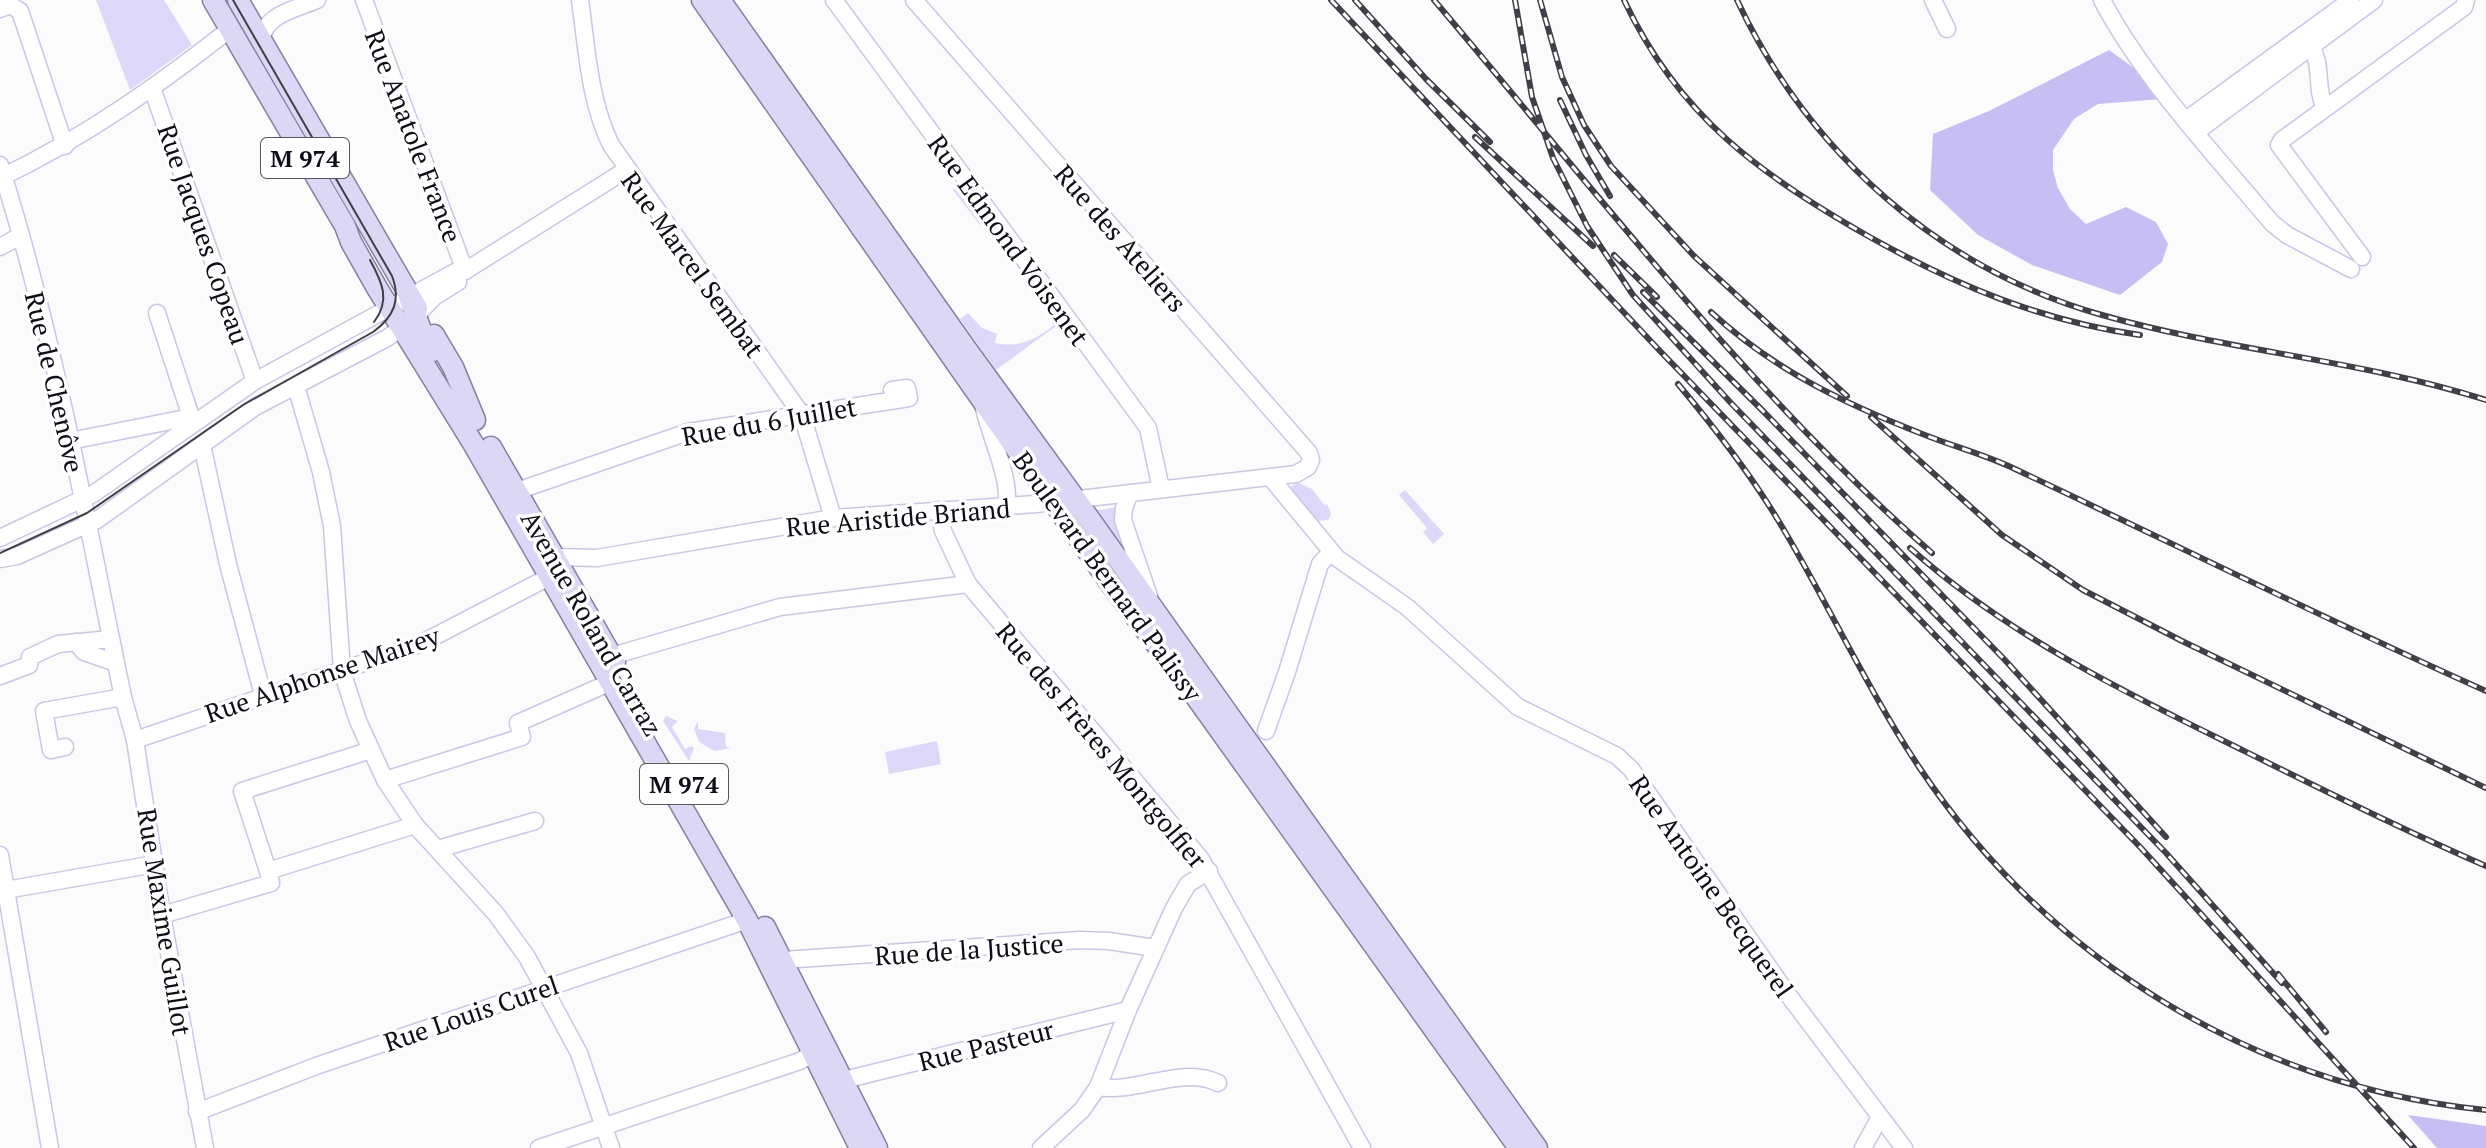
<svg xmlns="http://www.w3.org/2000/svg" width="2486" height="1148" viewBox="0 0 2486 1148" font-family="'PT Serif',serif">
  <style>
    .green { fill: #ddd8f9 }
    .forest { fill: #c7bff3 }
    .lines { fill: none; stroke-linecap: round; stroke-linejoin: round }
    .minor-casing { stroke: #cac6e4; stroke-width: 19 }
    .major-casing { stroke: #857fa2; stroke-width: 23 }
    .minor { stroke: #fff; stroke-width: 16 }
    .major { stroke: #dcd7f4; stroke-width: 20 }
    .tram { stroke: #403f47; stroke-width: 2 }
    .rail-casing { stroke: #403f47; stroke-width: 6 }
    .rail { stroke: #fff; stroke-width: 3; stroke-dasharray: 9; stroke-linecap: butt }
    .labels { text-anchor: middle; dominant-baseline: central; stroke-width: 7; stroke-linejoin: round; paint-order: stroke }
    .shield { fill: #fff; stroke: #57565d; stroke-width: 2 }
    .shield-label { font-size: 24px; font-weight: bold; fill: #0f0d17 }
    .street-label { font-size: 26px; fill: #0f0d17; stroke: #fff }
  </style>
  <rect width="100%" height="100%" fill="#fbfbfb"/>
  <g class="green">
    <path d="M 96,0 L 164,0 L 192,45 L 130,90 Z"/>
    <path d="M 960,186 L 986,221 L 980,225 L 953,190 Z"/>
    <path d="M 968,313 L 982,328 L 997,334 L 995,343 C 1018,348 1035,340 1053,326 L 1050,318 L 1054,313 L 1063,321 L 996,370 L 960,319 Z"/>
    <path d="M 1299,483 L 1312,489 L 1325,506 L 1327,504 L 1331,514 L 1328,520 L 1317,521 L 1292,492 L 1291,486 Z"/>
    <path d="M 1405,490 L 1444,534 L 1433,544 L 1423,532 L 1427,528 L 1399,495 Z"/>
    <path d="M 1118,507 L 1135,573 L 1091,511 Z"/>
    <path d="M 666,716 L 678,721 L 672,727 L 685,749 L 692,746 L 694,748 L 689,761 L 663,721 Z"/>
    <path d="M 698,721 L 698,729 L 725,733 L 726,747 L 731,748 L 714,751 L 699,742 L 694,729 Z"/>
    <path d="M 937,741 L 941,764 L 889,774 L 885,752 Z"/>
  </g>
  <g class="forest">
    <path d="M 2109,50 L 2142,74 L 2162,99 L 2098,104 L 2074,119 L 2053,150 L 2053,170 L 2058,188 L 2070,209 L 2086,224 L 2126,207 L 2156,222 L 2168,244 L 2162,262 L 2120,295 L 2032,265 L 1978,235 L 1930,190 L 1933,134 L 1989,111 Z"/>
    <path d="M 2408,1115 L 2486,1126 L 2486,1148 L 2437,1148 Z"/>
  </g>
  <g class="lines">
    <defs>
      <g id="minor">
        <path d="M 364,0 L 465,271"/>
        <path d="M 580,0 C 587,49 589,100 611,145 L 802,415 L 833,518"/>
        <path d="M 834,0 L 1148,428 L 1161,489"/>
        <path d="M 1933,0 L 1947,29"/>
        <path d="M 2102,0 C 2143,78 2215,155 2272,223 L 2287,235 L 2351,269"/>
        <path d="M 0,9 L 10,5 L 20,11 L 65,146"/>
        <path d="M 262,40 C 263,15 296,9 317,0"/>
        <path d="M 2311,47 C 2323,65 2315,89 2325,108"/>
        <path d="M 152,88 L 255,381"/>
        <path d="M 2186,120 L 2351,0"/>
        <path d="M 2196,132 L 2374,0"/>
        <path d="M 0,165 C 55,338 86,519 123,697 L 135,740 L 162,915 L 205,1148"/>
        <path d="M 4,176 C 85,137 159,85 230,29"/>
        <path d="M 0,247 L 20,236"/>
        <path d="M 2362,257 L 2279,145 L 2282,140 L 2464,7 L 2466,0"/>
        <path d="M 157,313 L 191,417 L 195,422"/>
        <path d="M 296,386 L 321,472 L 332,526 L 342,671 L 358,721 L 385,780 L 415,825 L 496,914 L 527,957 L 579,1053 L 611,1148"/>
        <path d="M 983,404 C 989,435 1012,479 1006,507"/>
        <path d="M 70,441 L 191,417"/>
        <path d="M 202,445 L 228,564 L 263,695"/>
        <path d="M 1270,477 L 1337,558 L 1407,607 L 1518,707 L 1617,756 L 1631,769 L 1786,992 L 1904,1148"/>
        <path d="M 517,491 L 688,432 L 909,398 L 907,388 L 892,390"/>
        <path d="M 1130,493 L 1124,508 L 1123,520 L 1149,596"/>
        <path d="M 939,510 L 943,531 L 968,584 L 1200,858 L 1362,1148"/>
        <path d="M 0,538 L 93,494 L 255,381 L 455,272 L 465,271 L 626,170"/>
        <path d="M 554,557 L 597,558 L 833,518 L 1036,504 L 1296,474 L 1308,467 L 1311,460 L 1309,453 L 914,0"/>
        <path d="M 0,559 L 17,556 L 97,520 L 255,407 L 387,338 L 410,322 L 434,297 L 458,282"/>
        <path d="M 76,642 L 84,652 L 116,663"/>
        <path d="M 612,656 L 780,607 L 968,584"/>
        <path d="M 0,676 L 29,665 L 30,657 L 58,644 L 111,639"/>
        <path d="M 1266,731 L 1287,672 L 1320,564 L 1331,552"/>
        <path d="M 135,740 L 420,644 L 549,577"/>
        <path d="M 65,747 L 51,750 L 44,711 L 123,697"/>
        <path d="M 385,780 L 522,737 L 518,723 L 611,682"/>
        <path d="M 438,849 L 535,821"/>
        <path d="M 0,855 L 50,1148"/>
        <path d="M 268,871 L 242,791 L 371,750"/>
        <path d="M 6,890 L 155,864"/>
        <path d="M 162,915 L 271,883 L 268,871 L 415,825"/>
        <path d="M 783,960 L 1080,940 L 1109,941 L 1155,948"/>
        <path d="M 844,1080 L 1128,1010"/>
        <path d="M 1098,1087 C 1135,1094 1182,1065 1218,1083"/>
        <path d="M 197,1112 L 316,1066 L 747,920"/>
        <path d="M 539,1148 L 800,1061 L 814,1053"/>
        <path d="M 1041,1148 L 1082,1110 L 1098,1087 L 1128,1010 L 1174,908 L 1188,884 L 1209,871"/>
        <path d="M 1863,1148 L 1880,1117"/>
      </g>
      <g id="major">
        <path d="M 213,0 L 345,226 L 351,242 L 377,288 L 474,445 L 747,920 L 860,1148"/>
        <path d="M 238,0 L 417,308"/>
        <path d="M 702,0 L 1108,580 L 1196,697 L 1519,1148"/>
        <path d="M 720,0 L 967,350 L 1076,500 L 1537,1148"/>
        <path d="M 409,297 L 421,330 L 433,351"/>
        <path d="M 434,335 L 453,367 L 475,420"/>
        <path d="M 491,447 L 615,662"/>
        <path d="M 765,927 L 877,1148"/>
      </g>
    </defs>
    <use href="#minor" class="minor-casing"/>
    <use href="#major" class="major-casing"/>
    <use href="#minor" class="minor"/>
    <use href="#major" class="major"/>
    <g class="tram">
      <path d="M 370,260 C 382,282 391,300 374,322"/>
      <path d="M 0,553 L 87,513 L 243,405 L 373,332 C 394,317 401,300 392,276 L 233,0"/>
    </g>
    <defs>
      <g id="rail">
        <path d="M 1331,0 L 1660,351 L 2141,848 L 2414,1148"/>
        <path d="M 1355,0 L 1426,79 L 1490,142"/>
        <path d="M 1434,0 C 1592,186 1748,392 1932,553"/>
        <path d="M 1515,0 L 1532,97 L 1553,158 L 1587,226 L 1633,295 L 1730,402 L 2166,853 L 2282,983"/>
        <path d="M 1540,0 L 1562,77 L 1584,125 L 1611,166 L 1694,256 L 1847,396"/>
        <path d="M 1624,0 C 1679,117 1760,174 1868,236 C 1955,285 2041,321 2140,335"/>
        <path d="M 1737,0 C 1808,152 1939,269 2102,315 C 2228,351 2361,360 2486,400"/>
        <path d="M 1560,100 L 1586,155 L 1610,196"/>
        <path d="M 1475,137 L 1593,246"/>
        <path d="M 1614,255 L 1657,297"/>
        <path d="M 1643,292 L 1762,410 L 2004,659 L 2166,837"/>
        <path d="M 1711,312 C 1774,370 1845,404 1925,435 C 1955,447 1986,455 2015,469 C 2172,543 2327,620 2486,691"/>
        <path d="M 1678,384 C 1714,427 1749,472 1778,520 C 1827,601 1867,689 1919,767 C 2048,960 2255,1087 2486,1110"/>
        <path d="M 1871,417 L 2002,535 L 2083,590 L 2182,641 L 2486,788"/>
        <path d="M 1910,548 C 2003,631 2112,686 2224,741 C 2311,784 2397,827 2486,866"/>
        <path d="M 2278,974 L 2326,1032"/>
      </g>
    </defs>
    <use href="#rail" class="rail-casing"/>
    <use href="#rail" class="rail"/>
  </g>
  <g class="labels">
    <g class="shield">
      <rect x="261" y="138" width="88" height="40" rx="6"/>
      <rect x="640" y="764" width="88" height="40" rx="6"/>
    </g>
    <g class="shield-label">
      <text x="305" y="158">M 974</text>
      <text x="684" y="784">M 974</text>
    </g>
    <g class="street-label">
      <text transform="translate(414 136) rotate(69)">Rue Anatole France</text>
      <text transform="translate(204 234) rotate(71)">Rue Jacques Copeau</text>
      <text transform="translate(1121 238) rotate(49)">Rue des Ateliers</text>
      <text transform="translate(1009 240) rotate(54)">Rue Edmond Voisenet</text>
      <text transform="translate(693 264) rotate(54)">Rue Marcel Sembat</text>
      <text transform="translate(55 382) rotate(77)">Rue de Chenôve</text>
      <text transform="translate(769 421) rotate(-10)">Rue du 6 Juillet</text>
      <text transform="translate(898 517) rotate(-5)">Rue Aristide Briand</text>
      <text transform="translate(1108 576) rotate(54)">Boulevard Bernard Palissy</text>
      <text transform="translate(592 623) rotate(60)">Avenue Roland Carraz</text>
      <text transform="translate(322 674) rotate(-19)">Rue Alphonse Mairey</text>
      <text transform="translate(1102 745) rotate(50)">Rue des Frères Montgolfier</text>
      <text transform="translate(1712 886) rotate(55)">Rue Antoine Becquerel</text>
      <text transform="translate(165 922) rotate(81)">Rue Maxime Guillot</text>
      <text transform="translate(969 949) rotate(-4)">Rue de la Justice</text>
      <text transform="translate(471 1013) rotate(-19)">Rue Louis Curel</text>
      <text transform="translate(986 1045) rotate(-14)">Rue Pasteur</text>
    </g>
  </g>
</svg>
